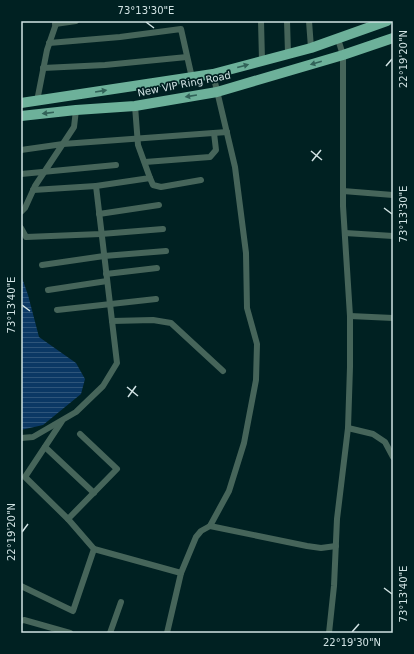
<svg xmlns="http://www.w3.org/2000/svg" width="414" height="654" viewBox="0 0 414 654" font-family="'DejaVu Sans',sans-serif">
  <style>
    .water { fill: url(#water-rules) }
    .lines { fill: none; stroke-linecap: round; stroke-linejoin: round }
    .street { stroke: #46655a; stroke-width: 6 }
    .primary { stroke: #6db19a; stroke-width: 10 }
    .oneway { fill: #316258 }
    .ticks { fill: none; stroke: #d1e3e4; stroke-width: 1.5 }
    .labels { text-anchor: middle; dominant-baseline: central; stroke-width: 3.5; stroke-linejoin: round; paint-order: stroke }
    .street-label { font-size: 10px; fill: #d1e3e4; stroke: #002122 }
    .neatline { fill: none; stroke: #d1e3e4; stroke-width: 1.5 }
    .ticks-label { font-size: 10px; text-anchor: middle; fill: #d1e3e4 }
  </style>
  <defs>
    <pattern id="water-rules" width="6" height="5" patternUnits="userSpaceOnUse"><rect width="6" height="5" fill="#0b3864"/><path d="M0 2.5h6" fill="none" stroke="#2e557a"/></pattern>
  </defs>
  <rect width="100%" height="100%" fill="#002122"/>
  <path class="water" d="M 21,275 L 28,295 L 39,337 L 76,363 L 85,379 L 81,394 L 43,425 L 21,430 Z"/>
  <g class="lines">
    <g class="street">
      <path d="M 261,21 L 262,60"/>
      <path d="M 287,21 L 288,53"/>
      <path d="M 309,21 L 311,48"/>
      <path d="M 55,24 L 76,21"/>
      <path d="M 49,43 L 120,37 L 181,29 L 192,78"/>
      <path d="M 43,68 L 105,65 L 187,57"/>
      <path d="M 213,74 L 235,167 L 246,253 L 247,308 L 257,344 L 256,380 L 244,443 L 229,491 L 210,526 L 307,546 L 321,548 L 336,546"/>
      <path d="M 37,101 L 47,50 L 57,21"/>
      <path d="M 21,150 L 63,144 L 227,132"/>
      <path d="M 145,162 L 210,157 L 216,150 L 214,133"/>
      <path d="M 21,174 L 116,165"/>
      <path d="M 150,178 L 153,185 L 161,187 L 201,180"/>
      <path d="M 96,186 L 150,178 L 138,145 L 135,106"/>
      <path d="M 343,191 L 393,195"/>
      <path d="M 21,212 L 25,208 L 35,186 L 74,127 L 76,110"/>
      <path d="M 99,214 L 159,205"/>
      <path d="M 21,228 L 26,237 L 101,234 L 163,229"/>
      <path d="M 345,233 L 393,236"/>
      <path d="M 42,265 L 104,256 L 166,251"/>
      <path d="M 106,274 L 157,268"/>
      <path d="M 48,290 L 107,281"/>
      <path d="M 57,310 L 156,299"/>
      <path d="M 350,316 L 393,318"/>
      <path d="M 112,321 L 153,320 L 171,323 L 223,371"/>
      <path d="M 348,428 L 373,434 L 385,442 L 393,457"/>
      <path d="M 21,438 L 33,437 L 76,412 L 103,386 L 117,363 L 96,186 L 33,190"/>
      <path d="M 45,447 L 94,493"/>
      <path d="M 68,519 L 117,469 L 80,434"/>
      <path d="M 94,549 L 181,573 L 167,633"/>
      <path d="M 181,573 L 196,537 L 201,531 L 210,526"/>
      <path d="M 21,586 L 73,611 L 94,549 L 68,519 L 25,477 L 62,421"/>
      <path d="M 21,621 L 24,620 L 70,633"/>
      <path d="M 110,633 L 121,602"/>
      <path d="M 329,633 L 334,586 L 337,519 L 348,428 L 350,367 L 350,316 L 343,206 L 343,55 L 338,39"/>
    </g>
    <g class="primary">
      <path d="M 21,103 L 213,74 L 311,48 L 387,21"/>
      <path d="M 21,116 L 76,110 L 135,106 L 217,92 L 343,55 L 393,38"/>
    </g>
  </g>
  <defs><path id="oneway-solid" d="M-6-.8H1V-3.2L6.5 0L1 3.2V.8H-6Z"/></defs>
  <g class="oneway">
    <use href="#oneway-solid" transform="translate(316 63) rotate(164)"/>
    <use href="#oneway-solid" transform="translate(243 66) rotate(-15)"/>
    <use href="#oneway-solid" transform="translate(101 91) rotate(-9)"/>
    <use href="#oneway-solid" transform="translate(191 96) rotate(171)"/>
    <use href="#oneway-solid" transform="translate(48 113) rotate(173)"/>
  </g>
  <path class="ticks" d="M 146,22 L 154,28M 386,66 L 392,59M 311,151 L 322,160M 312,161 L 321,150M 384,208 L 392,214M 22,305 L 30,311M 127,387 L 138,396M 128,397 L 136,386M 22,532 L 28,524M 384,588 L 392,594M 352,632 L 359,624"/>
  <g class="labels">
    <g class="street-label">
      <text transform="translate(184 84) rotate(-11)">New VIP Ring Road</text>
    </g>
  </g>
  <rect width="414" height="654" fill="none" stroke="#002122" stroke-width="44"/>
  <rect x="22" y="22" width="370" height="610" class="neatline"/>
  <g class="ticks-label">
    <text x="146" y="14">73°13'30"E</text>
    <text transform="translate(403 59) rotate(-90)" y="4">22°19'20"N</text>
    <text transform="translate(403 214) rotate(-90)" y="4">73°13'30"E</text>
    <text transform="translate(11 305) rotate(-90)" y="4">73°13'40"E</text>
    <text transform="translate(11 532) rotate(-90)" y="4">22°19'20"N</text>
    <text transform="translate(403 594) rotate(-90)" y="4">73°13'40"E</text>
    <text x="352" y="646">22°19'30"N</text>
  </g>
</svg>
